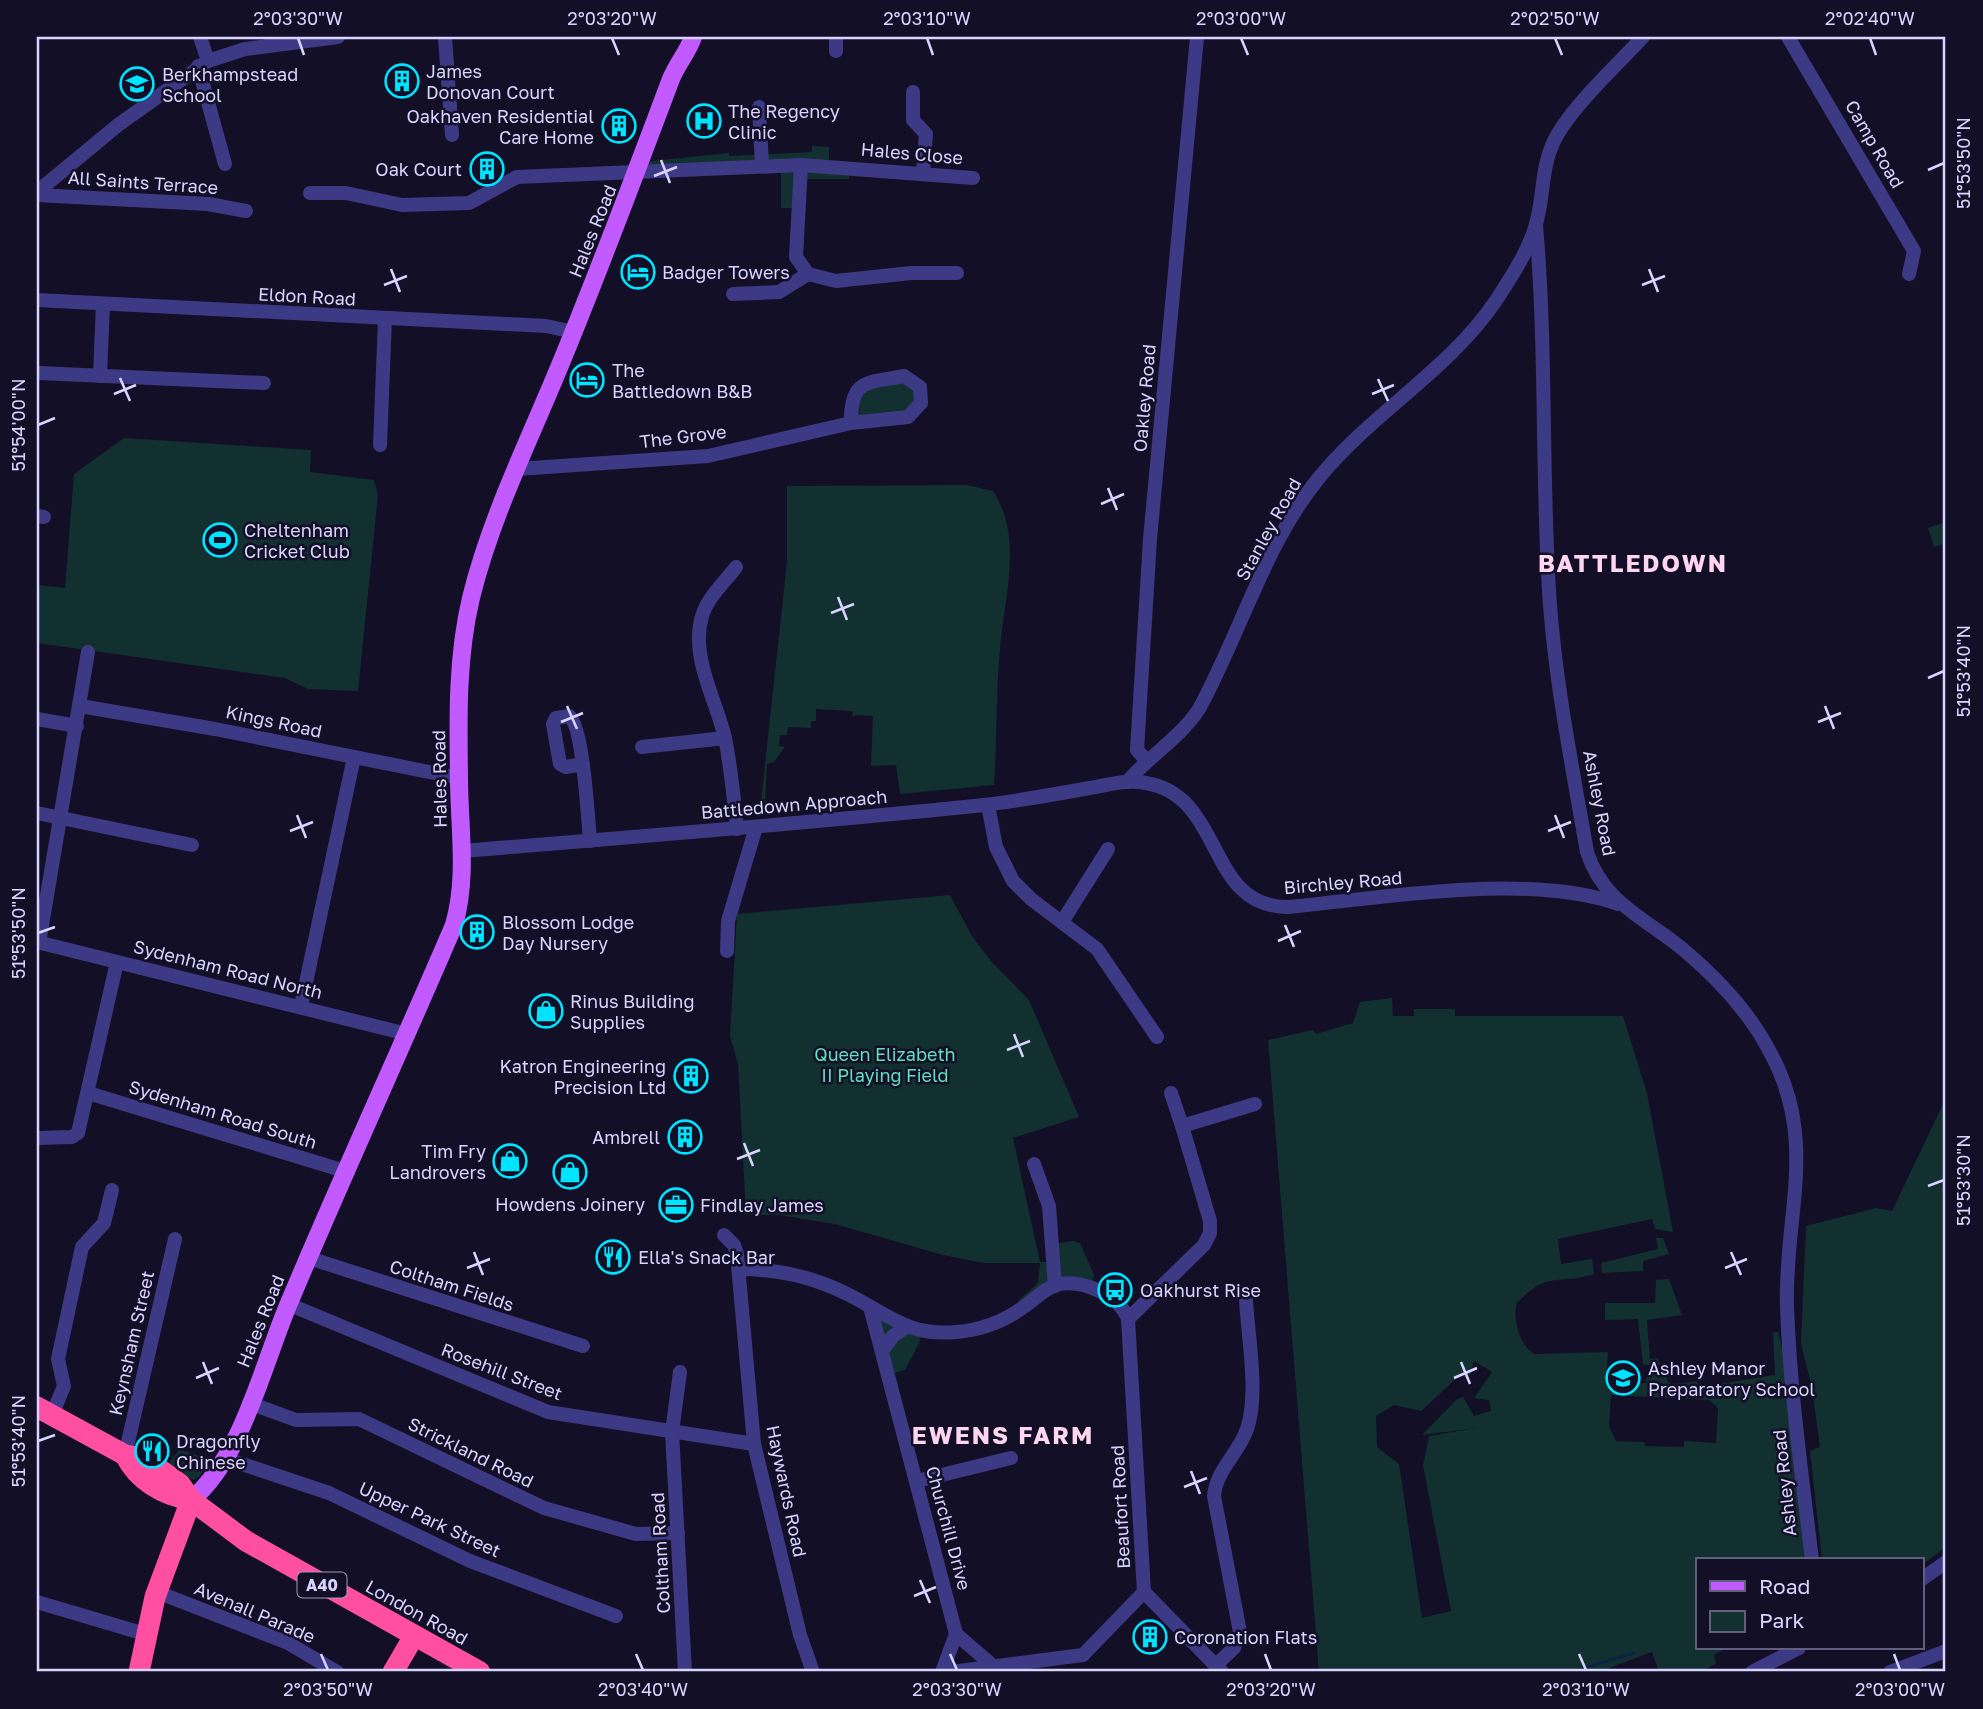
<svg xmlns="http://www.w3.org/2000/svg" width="1983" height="1709" viewBox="0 0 1983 1709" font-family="'Golos Text',sans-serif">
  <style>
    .green { fill: #12302f; fill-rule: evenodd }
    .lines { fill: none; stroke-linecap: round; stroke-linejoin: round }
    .stream { stroke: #0c2248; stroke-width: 2.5 }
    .minor { stroke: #3d3a85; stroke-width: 14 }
    .major { stroke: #c25bff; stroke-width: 18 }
    .highway { stroke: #ff4fa3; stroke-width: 21 }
    .ticks { fill: none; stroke: #d9d4ff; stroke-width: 2.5 }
    .labels { text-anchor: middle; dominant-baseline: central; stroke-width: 5; stroke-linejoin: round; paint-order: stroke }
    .shield { fill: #130f26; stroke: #9e99be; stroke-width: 2 }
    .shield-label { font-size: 16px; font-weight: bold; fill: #d9d4ff }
    .poi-label { font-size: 18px; fill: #d9d4ff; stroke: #130f26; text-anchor: start }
    .street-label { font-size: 18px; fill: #d9d4ff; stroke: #130f26 }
    .park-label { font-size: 18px; fill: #5fe0c0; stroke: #130f26 }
    .district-label { font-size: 24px; font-weight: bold; letter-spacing: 2px; fill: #ffd6f0; stroke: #130f26 }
    .neatline { fill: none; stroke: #d9d4ff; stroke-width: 2.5 }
    .ticks-label { font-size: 18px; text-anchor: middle; fill: #d9d4ff }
  </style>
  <rect width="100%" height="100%" fill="#130f26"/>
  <g class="green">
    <path d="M 812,146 L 829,147 L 829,165 L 849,167 L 849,179 L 801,179 L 799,208 L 781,208 L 781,166 L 638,172 L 642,162 L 729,153 L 729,156 L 812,152 Z"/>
    <path d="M 912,379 L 919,408 L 851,423 L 855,391 Z"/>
    <path d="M 124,438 L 311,450 L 310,472 L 374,480 L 378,495 L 358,691 L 308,689 L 285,678 L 37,643 L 38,585 L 65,588 L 74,474 Z"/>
    <path d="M 967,485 L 993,491 C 1024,539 1004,596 1000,649 C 996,694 997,740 994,785 L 900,794 L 896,765 L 871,766 L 873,716 L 855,715 L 853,718 L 852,711 L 816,709 L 816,721 L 811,721 L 811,728 L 788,727 L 787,735 L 780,735 L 779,746 L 785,747 L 774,762 L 767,764 L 765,800 L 771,803 L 760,811 L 787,561 L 787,486 Z"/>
    <path d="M 1946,522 L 1946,543 L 1934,547 L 1928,528 Z"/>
    <path d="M 950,895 L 972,936 L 991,961 L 1029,1000 L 1079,1117 L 1013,1138 L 1040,1262 L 1053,1262 L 1052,1244 L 1073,1241 L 1080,1243 L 1094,1275 L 1091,1289 L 1065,1284 L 1022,1308 L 1018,1301 L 1038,1283 L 1040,1263 L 984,1263 L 943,1255 L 835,1224 L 779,1215 L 746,1215 L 738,1064 L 730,1036 L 737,914 Z"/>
    <path d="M 1392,998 L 1393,1016 L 1414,1016 L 1414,1009 L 1455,1009 L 1455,1016 L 1623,1016 L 1647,1093 L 1673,1232 L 1655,1229 L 1652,1219 L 1558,1239 L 1561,1264 L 1592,1259 L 1594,1274 C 1558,1286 1549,1269 1517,1303 C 1512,1318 1520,1346 1534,1354 L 1608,1352 L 1606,1386 L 1646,1383 L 1647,1374 L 1667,1377 L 1667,1381 L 1672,1384 L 1697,1381 L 1699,1387 L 1775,1375 L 1773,1332 L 1778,1332 L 1782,1347 L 1788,1347 L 1810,1560 L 1698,1560 L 1698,1648 L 1726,1648 L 1714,1655 L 1716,1664 L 1699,1672 L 1659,1672 L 1652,1652 L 1599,1672 L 1319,1672 L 1268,1040 L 1313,1030 L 1316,1034 L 1353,1023 L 1360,1002 ZM 1474,1361 L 1492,1372 L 1474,1398 L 1489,1400 L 1491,1411 L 1474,1416 L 1463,1397 L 1457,1399 L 1422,1435 L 1476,1428 L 1429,1436 L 1423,1465 L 1451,1611 L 1422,1618 L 1399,1464 L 1377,1447 L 1376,1416 L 1394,1405 L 1421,1411 L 1461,1374 L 1468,1380 ZM 1611,1395 L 1709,1400 L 1718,1408 L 1716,1443 L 1684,1441 L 1684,1447 L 1645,1446 L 1644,1442 L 1616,1441 L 1609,1426 Z"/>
    <path d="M 1946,1098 L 1946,1547 L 1922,1565 L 1922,1560 L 1822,1560 L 1810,1451 L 1820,1447 L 1812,1388 L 1801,1343 L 1806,1226 L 1876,1208 L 1892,1211 Z"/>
    <path d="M 1656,1238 L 1663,1238 L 1669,1254 L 1643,1261 L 1643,1271 L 1602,1273 L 1601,1263 L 1658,1249 Z"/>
    <path d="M 1669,1279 L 1682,1315 L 1647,1320 L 1650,1359 L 1657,1358 L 1663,1368 L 1643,1364 L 1638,1319 L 1605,1320 L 1605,1303 L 1655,1303 L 1656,1280 Z"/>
    <path d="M 870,1307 L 921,1331 L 920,1341 L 905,1370 L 888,1375 Z"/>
    <path d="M 180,1449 L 210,1460 L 200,1476 L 194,1480 L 165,1467 Z"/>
  </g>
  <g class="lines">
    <path class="stream" d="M 1571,1672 L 1634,1653"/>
    <g class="minor">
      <path d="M 200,37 L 208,61"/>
      <path d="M 445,37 L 452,135"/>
      <path d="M 836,37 L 836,51"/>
      <path d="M 1788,37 L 1914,251 L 1909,274"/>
      <path d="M 198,66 L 225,164"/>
      <path d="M 913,92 L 913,120 L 926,134 L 923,173"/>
      <path d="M 759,107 L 762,166"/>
      <path d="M 801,165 L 796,257 L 808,274 L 836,281 L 911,273 L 957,273"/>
      <path d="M 37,192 L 118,125 L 208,61 L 245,49 L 338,37"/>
      <path d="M 310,193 L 346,193 L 402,205 L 469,203 L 517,177 L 801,165 L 973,178"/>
      <path d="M 37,195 L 208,204 L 246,211"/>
      <path d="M 1536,225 C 1546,341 1542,456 1548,572 C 1552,666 1571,760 1587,852 C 1603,903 1647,919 1685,951 C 1718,979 1750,1013 1770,1052 C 1819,1142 1784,1215 1787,1307 C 1790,1391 1802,1476 1812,1560"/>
      <path d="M 733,294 L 779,292 L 808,274"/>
      <path d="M 37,300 L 546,326 L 574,332"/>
      <path d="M 39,373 L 264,383"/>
      <path d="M 100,376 L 103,304"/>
      <path d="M 380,445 L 385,319"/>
      <path d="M 517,469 L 708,456 L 851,423 L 908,417 L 921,403 L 920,387 L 904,376 C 867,383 850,379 851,423"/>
      <path d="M 37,516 L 44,517"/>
      <path d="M 736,567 C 725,582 707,598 702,616 C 690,657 716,699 725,738 C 731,768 734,798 737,829"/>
      <path d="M 80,706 L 215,729 L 459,778"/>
      <path d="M 37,719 L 77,726"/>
      <path d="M 642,747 L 725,738"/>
      <path d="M 1146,760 L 1137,750 L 1150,539 L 1197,37"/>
      <path d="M 583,764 L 566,767 L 560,764 L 553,724 L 556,718 L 569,716 C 583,725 588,819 590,841"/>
      <path d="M 1127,782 C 1150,755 1180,738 1199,709 C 1240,634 1264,546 1318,479 C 1371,413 1450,370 1497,299 C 1512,276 1529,250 1536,224 C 1544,196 1541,168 1554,141 C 1570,108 1617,65 1643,37"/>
      <path d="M 988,805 L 996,847 L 1013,881 L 1031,899 L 1097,949 L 1157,1037"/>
      <path d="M 37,813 L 192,845"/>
      <path d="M 462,851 C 636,837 811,823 984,805 C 1017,801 1051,795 1084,789 C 1104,786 1125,779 1146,783 C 1225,796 1205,907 1288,907 C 1384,898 1528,872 1618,904"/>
      <path d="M 1062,922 L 1108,849"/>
      <path d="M 37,942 L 407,1034"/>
      <path d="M 39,943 L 88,652"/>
      <path d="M 727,951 L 728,921 L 756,827"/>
      <path d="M 301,1006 L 354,757"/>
      <path d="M 88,1093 L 348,1172"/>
      <path d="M 1171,1093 L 1182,1126"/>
      <path d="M 37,1138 L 72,1137 L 78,1133 L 117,962"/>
      <path d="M 1034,1164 L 1049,1206 L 1055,1286"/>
      <path d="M 724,1235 L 734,1245 L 737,1254 L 754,1444 L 800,1635 L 813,1672"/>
      <path d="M 309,1258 L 583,1346"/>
      <path d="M 739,1269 C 775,1269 810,1276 843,1292 C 884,1311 906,1337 956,1332 C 981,1330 1005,1321 1025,1306 C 1035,1299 1044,1289 1056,1285 C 1081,1278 1119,1295 1128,1319 L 1144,1592 L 1222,1672"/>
      <path d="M 288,1304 L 548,1412 L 754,1444"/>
      <path d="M 870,1307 L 956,1634 L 942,1672"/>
      <path d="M 1128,1319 L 1204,1245 L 1210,1233 L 1210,1221 L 1182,1126 L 1255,1104"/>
      <path d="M 882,1351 L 893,1336 L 905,1328"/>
      <path d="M 680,1372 L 672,1432 L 685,1672"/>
      <path d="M 249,1403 L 296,1420 L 359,1419 L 544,1508 L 636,1534 L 678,1533"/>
      <path d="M 52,1415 L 64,1386 L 58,1359 L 82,1247 L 104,1223 L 112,1190"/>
      <path d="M 125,1455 L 175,1239"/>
      <path d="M 227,1459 L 329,1493 L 470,1561 L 616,1616"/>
      <path d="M 917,1481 L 1011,1458"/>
      <path d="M 1922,1579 L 1946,1562"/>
      <path d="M 157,1592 L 288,1643 L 337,1672"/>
      <path d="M 37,1602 L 145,1634"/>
      <path d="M 956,1634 L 992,1665"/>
      <path d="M 1216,1665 L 1234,1648 L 1240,1632 L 1214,1496 C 1216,1470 1239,1453 1247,1429 C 1259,1394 1248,1338 1246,1300"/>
      <path d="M 951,1672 L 1083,1655 L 1144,1592"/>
      <path d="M 1752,1672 L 1799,1648"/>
      <path d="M 1890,1672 L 1946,1651"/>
    </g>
    <path class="major" d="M 191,1500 C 242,1458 263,1364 289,1303 C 342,1177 400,1051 454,925 C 468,876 459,827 459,777 C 458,718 457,656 471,598 C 490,520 527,445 558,370 C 598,274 634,177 671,79 C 677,64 688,52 693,37"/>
    <g class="highway">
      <path d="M 37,1407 L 125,1455 L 144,1458 L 180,1484 L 191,1500 L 246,1541 L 480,1672"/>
      <path d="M 125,1455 C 138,1481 163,1495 191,1500"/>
      <path d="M 139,1672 L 155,1597 L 191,1500"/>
      <path d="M 393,1672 L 414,1636"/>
    </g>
  </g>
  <path class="ticks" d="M 298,38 L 304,55M 612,38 L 619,55M 927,38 L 933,55M 1241,38 L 1248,55M 1555,38 L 1562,55M 1870,38 L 1876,55M 661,160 L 670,183M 1928,170 L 1944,163M 654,176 L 677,167M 391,269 L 400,292M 1649,269 L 1658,292M 384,285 L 407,276M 1642,285 L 1665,276M 120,378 L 130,401M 1378,379 L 1388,401M 114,394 L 136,385M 1372,394 L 1394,385M 38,425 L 55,418M 1108,488 L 1117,510M 1101,504 L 1124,494M 838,597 L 847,620M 831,613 L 854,604M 1928,678 L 1944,671M 567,706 L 577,729M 1825,706 L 1834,729M 561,722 L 583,713M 1818,722 L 1841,713M 297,815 L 306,838M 1555,815 L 1564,838M 290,831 L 313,822M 1548,831 L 1571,822M 1285,925 L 1294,947M 38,933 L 55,927M 1278,941 L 1301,931M 1014,1034 L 1023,1057M 1007,1050 L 1030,1041M 744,1143 L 753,1166M 737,1159 L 760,1150M 1928,1186 L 1944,1180M 474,1252 L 483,1275M 1731,1252 L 1741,1275M 467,1268 L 490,1259M 1725,1268 L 1747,1259M 203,1362 L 212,1384M 1461,1362 L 1470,1384M 196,1378 L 219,1368M 1454,1378 L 1477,1368M 38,1441 L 55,1435M 1191,1471 L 1200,1494M 1184,1487 L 1207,1478M 920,1580 L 930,1603M 914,1596 L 936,1587M 321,1654 L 328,1670M 636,1654 L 643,1670M 950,1654 L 957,1670M 1265,1654 L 1271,1670M 1579,1654 L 1586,1670M 1894,1654 L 1900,1670"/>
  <defs>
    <symbol id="building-ring" viewBox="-11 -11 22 22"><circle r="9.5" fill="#130f26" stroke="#00e5ff" stroke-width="1.5"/><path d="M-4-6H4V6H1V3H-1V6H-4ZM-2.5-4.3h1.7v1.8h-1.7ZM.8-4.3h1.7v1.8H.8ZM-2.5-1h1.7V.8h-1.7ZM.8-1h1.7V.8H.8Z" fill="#00e5ff"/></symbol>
    <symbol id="school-ring" viewBox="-11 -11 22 22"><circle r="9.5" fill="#130f26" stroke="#00e5ff" stroke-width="1.5"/><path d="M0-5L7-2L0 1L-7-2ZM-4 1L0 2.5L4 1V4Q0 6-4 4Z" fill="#00e5ff"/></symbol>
    <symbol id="hospital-ring" viewBox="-11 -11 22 22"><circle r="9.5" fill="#130f26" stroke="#00e5ff" stroke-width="1.5"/><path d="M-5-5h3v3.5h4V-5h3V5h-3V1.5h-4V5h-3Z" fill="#00e5ff"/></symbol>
    <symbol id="hotel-ring" viewBox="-11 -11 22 22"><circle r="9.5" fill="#130f26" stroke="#00e5ff" stroke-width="1.5"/><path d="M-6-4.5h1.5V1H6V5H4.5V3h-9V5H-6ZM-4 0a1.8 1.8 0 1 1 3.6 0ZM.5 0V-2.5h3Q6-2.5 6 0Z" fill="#00e5ff"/></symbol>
    <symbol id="stadium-ring" viewBox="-11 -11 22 22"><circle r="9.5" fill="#130f26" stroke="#00e5ff" stroke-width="1.5"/><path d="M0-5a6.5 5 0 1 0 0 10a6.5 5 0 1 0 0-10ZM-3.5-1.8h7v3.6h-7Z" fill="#00e5ff"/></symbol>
    <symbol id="shop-ring" viewBox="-11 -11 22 22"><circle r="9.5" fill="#130f26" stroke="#00e5ff" stroke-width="1.5"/><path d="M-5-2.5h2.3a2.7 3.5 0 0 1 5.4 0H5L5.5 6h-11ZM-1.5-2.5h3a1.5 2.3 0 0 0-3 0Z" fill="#00e5ff"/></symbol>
    <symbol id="office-ring" viewBox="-11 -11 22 22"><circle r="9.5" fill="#130f26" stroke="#00e5ff" stroke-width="1.5"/><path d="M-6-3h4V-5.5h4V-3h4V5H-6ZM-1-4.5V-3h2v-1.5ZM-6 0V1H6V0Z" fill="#00e5ff"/></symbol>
    <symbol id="restaurant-ring" viewBox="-11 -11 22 22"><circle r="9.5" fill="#130f26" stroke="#00e5ff" stroke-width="1.5"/><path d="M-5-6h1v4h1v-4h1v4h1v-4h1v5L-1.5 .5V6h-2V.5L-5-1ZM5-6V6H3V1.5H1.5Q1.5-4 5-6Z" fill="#00e5ff"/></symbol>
    <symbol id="bus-ring" viewBox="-11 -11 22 22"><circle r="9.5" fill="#130f26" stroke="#00e5ff" stroke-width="1.5"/><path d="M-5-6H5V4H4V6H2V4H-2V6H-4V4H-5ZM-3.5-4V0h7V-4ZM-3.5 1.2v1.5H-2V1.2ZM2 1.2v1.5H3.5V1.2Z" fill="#00e5ff"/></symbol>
  </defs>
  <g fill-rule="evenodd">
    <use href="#building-ring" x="383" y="62" width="38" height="38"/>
    <use href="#school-ring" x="118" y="65" width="38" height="38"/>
    <use href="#hospital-ring" x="685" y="102" width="38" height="38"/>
    <use href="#building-ring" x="600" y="107" width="38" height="38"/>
    <use href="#building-ring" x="468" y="150" width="38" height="38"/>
    <use href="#hotel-ring" x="619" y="253" width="38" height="38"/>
    <use href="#hotel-ring" x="568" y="361" width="38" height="38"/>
    <use href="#stadium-ring" x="201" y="521" width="38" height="38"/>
    <use href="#building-ring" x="458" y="913" width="38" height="38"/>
    <use href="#shop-ring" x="527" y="992" width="38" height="38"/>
    <use href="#building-ring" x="672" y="1057" width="38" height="38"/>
    <use href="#building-ring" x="666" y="1118" width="38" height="38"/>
    <use href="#shop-ring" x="491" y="1142" width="38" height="38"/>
    <use href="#shop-ring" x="551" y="1153" width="38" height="38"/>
    <use href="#office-ring" x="657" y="1186" width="38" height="38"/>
    <use href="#restaurant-ring" x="594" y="1238" width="38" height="38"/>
    <use href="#bus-ring" x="1096" y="1271" width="38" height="38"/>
    <use href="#school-ring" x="1604" y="1359" width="38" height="38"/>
    <use href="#restaurant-ring" x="133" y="1432" width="38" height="38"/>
    <use href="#building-ring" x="1131" y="1618" width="38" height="38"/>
  </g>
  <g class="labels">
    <rect class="shield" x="297.5" y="1572.5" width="49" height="25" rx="5"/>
    <g class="shield-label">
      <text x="322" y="1585">A40</text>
    </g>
    <g class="poi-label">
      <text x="426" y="71">James<tspan x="426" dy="21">Donovan Court</tspan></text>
      <text x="162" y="74">Berkhampstead<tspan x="162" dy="21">School</tspan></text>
      <text x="728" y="111">The Regency<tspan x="728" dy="21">Clinic</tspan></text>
      <text x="594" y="116" text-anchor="end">Oakhaven Residential<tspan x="594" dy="21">Care Home</tspan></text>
      <text x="462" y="169" text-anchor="end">Oak Court</text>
      <text x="662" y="272">Badger Towers</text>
      <text x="612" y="370">The<tspan x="612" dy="21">Battledown B&amp;B</tspan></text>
      <text x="244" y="530">Cheltenham<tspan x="244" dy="21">Cricket Club</tspan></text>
      <text x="502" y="922">Blossom Lodge<tspan x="502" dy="21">Day Nursery</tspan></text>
      <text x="570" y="1001">Rinus Building<tspan x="570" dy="21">Supplies</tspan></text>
      <text x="666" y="1066" text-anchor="end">Katron Engineering<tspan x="666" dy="21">Precision Ltd</tspan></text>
      <text x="660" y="1137" text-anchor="end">Ambrell</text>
      <text x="486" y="1151" text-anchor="end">Tim Fry<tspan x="486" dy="21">Landrovers</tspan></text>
      <text x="570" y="1204" text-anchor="middle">Howdens Joinery</text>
      <text x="700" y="1205">Findlay James</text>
      <text x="638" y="1257">Ella's Snack Bar</text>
      <text x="1140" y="1290">Oakhurst Rise</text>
      <text x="1648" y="1368">Ashley Manor<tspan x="1648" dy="21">Preparatory School</tspan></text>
      <text x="176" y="1441">Dragonfly<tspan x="176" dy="21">Chinese</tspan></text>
      <text x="1174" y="1637">Coronation Flats</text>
    </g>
    <g class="street-label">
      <text transform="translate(1875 144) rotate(60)">Camp Road</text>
      <text transform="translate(912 153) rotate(5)">Hales Close</text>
      <text transform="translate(143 182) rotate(4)">All Saints Terrace</text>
      <text transform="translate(592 231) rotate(-68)">Hales Road</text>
      <text transform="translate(307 296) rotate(3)">Eldon Road</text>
      <text transform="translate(1144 398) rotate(-85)">Oakley Road</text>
      <text transform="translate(683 436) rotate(-7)">The Grove</text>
      <text transform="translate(1268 529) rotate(-61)">Stanley Road</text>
      <text transform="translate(274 721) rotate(12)">Kings Road</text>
      <text transform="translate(439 779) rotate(-91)">Hales Road</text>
      <text transform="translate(1600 803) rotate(79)">Ashley Road</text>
      <text transform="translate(794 804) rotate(-5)">Battledown Approach</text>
      <text transform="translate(1343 882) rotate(-5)">Birchley Road</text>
      <text transform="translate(228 969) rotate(14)">Sydenham Road North</text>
      <text transform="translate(223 1114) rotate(17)">Sydenham Road South</text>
      <text transform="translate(452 1285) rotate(18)">Coltham Fields</text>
      <text transform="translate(260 1321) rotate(-68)">Hales Road</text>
      <text transform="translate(131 1343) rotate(-77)">Keynsham Street</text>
      <text transform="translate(502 1371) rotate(21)">Rosehill Street</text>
      <text transform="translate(471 1452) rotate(26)">Strickland Road</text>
      <text transform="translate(1784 1483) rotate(-96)">Ashley Road</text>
      <text transform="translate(787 1491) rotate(78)">Haywards Road</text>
      <text transform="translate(1120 1507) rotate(-93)">Beaufort Road</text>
      <text transform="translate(430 1519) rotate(25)">Upper Park Street</text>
      <text transform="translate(949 1528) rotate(75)">Churchill Drive</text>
      <text transform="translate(660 1553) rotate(-93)">Coltham Road</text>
      <text transform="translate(255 1612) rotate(23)">Avenall Parade</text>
      <text transform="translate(417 1612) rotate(29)">London Road</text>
    </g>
    <g class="park-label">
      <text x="885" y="1054">Queen Elizabeth<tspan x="885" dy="21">II Playing Field</tspan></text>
    </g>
    <g class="district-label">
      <text x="1633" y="562">BATTLEDOWN</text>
      <text x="1003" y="1434">EWENS FARM</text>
    </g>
  </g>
  <rect width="1983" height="1709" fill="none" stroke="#130f26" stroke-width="77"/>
  <rect x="1696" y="1558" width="228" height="91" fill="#130f26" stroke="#625e7d" stroke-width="2"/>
  <rect x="1710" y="1581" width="35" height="10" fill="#c25bff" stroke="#625e7d" stroke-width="2"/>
  <text x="1759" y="1594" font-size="21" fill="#d9d4ff">Road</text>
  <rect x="1710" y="1611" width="35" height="21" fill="#12302f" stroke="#625e7d" stroke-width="2"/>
  <text x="1759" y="1628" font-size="21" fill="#d9d4ff">Park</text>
  <rect x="38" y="38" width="1906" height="1632" class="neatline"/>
  <g class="ticks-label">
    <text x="298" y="25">2°03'30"W</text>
    <text x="612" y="25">2°03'20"W</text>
    <text x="927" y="25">2°03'10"W</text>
    <text x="1241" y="25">2°03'00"W</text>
    <text x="1555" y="25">2°02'50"W</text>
    <text x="1870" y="25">2°02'40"W</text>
    <text transform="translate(1964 163) rotate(-90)" y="6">51°53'50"N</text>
    <text transform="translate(19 425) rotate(-90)" y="6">51°54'00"N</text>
    <text transform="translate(1964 671) rotate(-90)" y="6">51°53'40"N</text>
    <text transform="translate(19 933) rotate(-90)" y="6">51°53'50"N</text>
    <text transform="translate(1964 1180) rotate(-90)" y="6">51°53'30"N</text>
    <text transform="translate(19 1441) rotate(-90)" y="6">51°53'40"N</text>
    <text x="328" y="1696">2°03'50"W</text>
    <text x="643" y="1696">2°03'40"W</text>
    <text x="957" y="1696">2°03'30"W</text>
    <text x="1271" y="1696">2°03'20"W</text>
    <text x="1586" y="1696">2°03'10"W</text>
    <text x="1900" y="1696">2°03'00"W</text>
  </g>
</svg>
